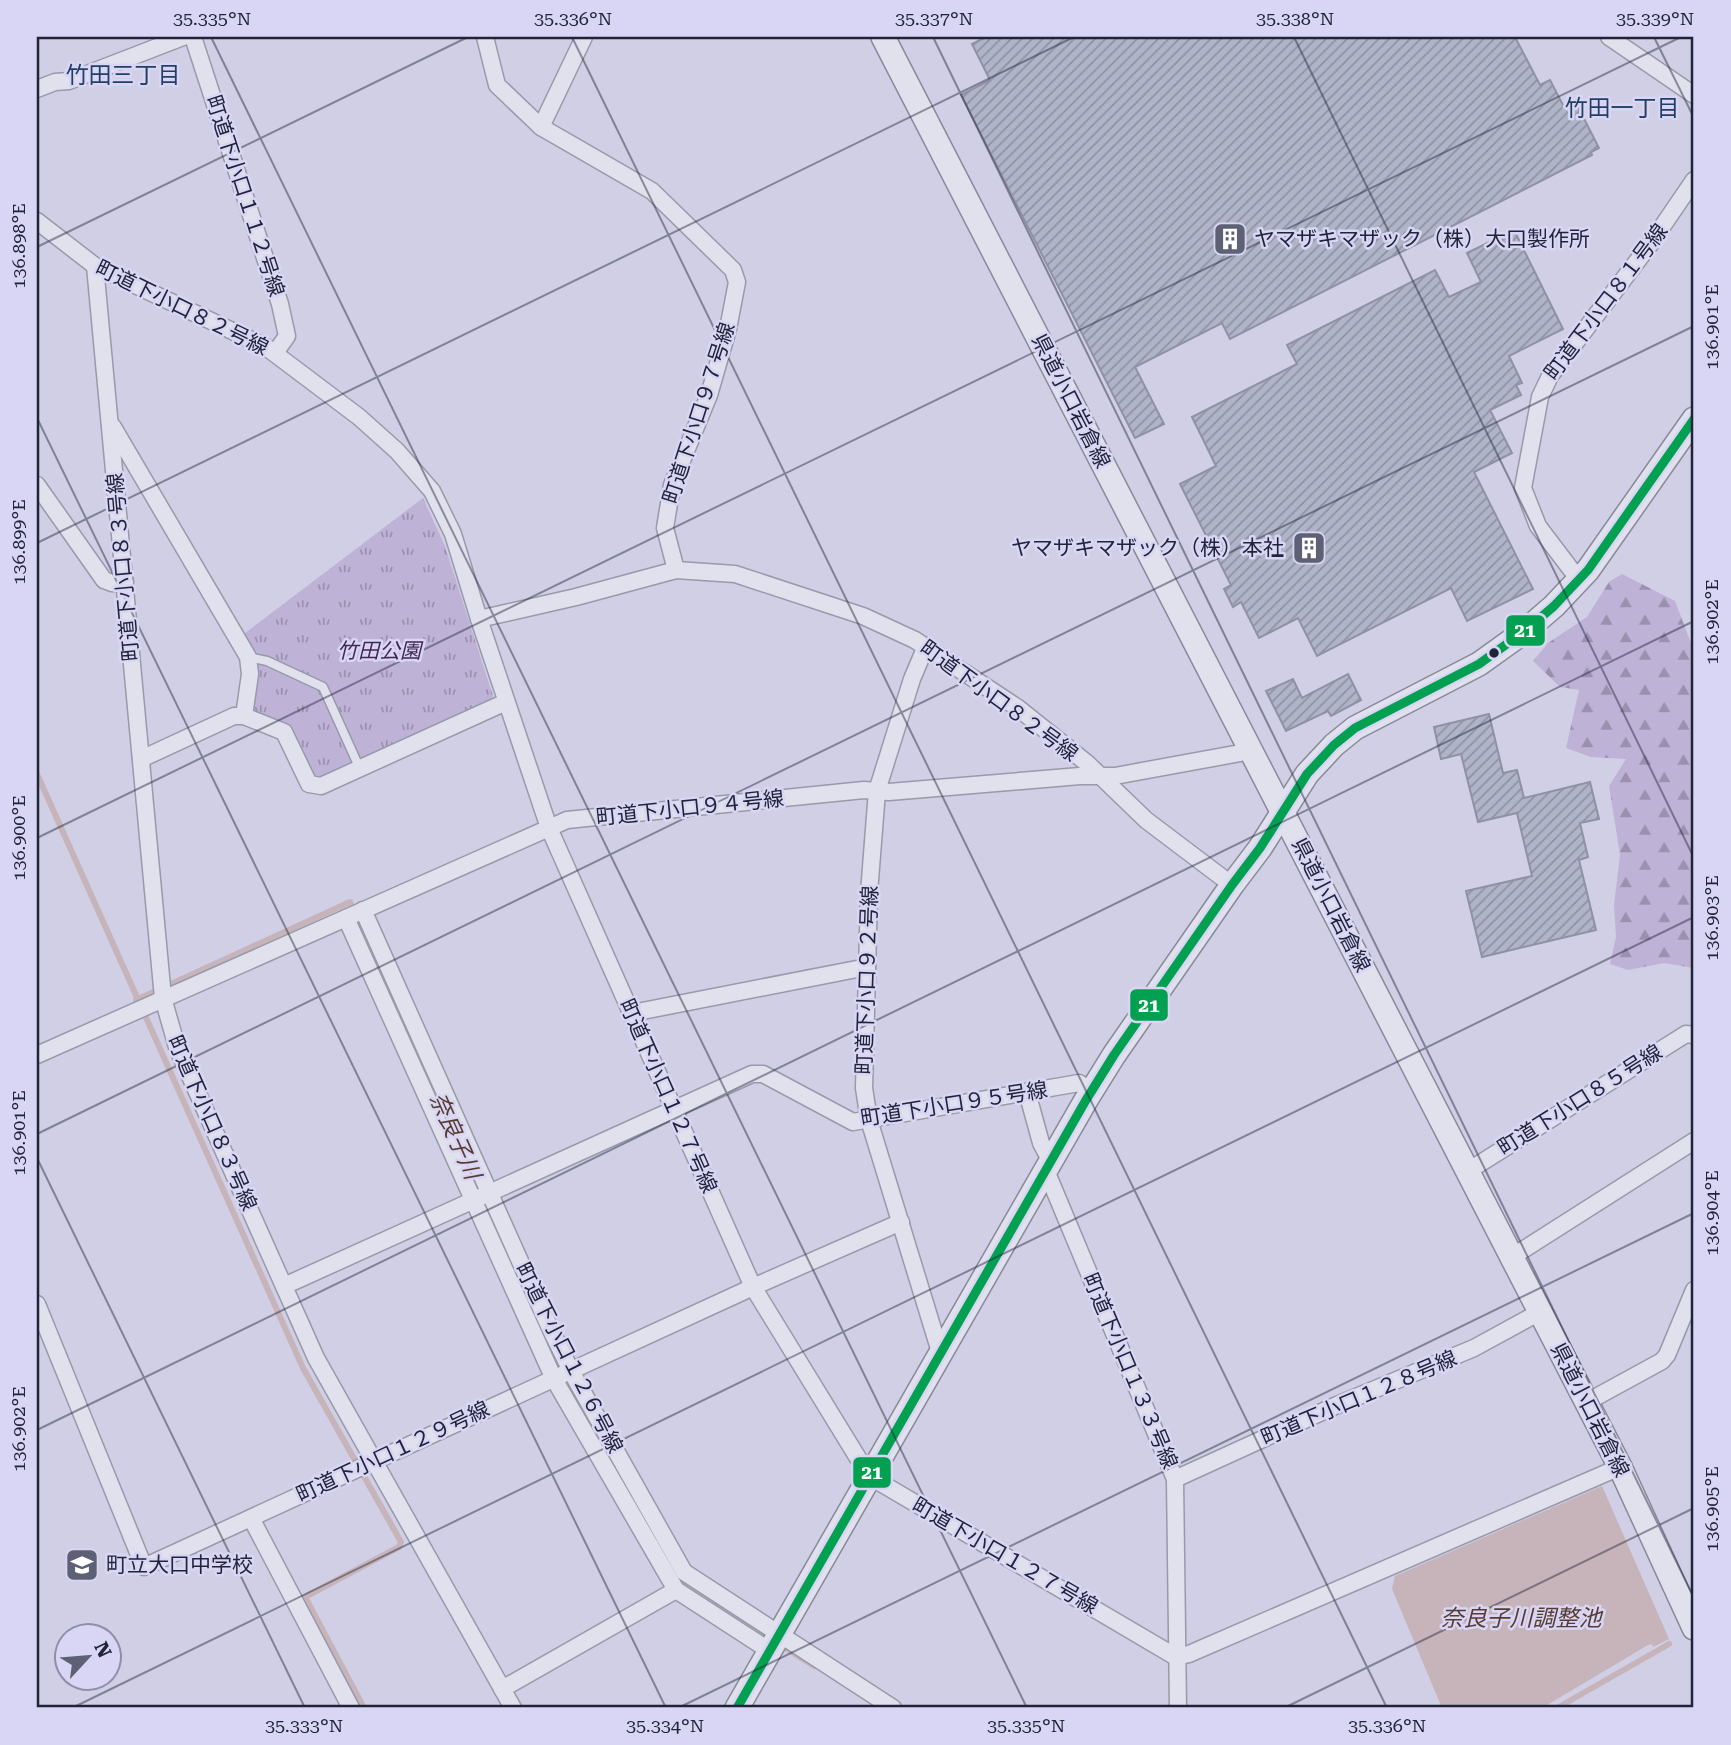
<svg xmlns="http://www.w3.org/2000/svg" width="1731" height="1745" viewBox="0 0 1731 1745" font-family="'Roboto Serif','Noto Sans JP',serif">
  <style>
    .grass { fill: url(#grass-tufts) }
    .forest { fill: url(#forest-firs) }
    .water { fill: #c6b4ba }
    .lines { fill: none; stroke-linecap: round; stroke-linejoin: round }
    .stream { stroke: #c6b4ba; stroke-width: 6 }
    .building { fill: url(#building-hatch); stroke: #8f91a5; stroke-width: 2 }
    .lane-casing { stroke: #9899aa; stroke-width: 11 }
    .street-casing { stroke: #9899aa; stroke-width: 19 }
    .secondary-casing { stroke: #88899a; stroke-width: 26 }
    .lane { stroke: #e1e1ed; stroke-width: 8 }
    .street { stroke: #e1e1ed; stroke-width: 16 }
    .secondary { stroke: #e1e1ed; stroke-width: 23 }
    .bus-1-casing { stroke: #d8d6f4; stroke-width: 14 }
    .bus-1 { stroke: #02a050; stroke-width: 9 }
    .ticks { fill: none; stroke: #202439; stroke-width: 2; stroke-opacity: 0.45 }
    .bus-dot { fill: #202439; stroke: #d8d6f4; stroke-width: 2.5 }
    .labels { text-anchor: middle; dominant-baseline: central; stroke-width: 5; stroke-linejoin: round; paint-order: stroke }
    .street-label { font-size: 21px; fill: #202439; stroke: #d8d6f4 }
    .poi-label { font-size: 21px; fill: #202439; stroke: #d8d6f4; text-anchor: start }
    .park-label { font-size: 21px; font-style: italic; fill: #422754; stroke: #d8d6f4 }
    .neighbourhood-label { font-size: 23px; fill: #213f64; stroke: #d8d6f4 }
    .water-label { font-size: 23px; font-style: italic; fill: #583b30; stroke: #d8d6f4 }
    .line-badge { stroke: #d8d6f4; stroke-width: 2.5 }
    .badge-label { font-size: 19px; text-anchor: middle; font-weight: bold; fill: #fff }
    .neatline { fill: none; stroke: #202439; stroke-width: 2.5 }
    .ticks-label { font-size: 18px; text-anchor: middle; fill: #202439 }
  </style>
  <defs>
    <pattern id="grass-tufts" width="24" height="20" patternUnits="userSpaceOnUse" patternTransform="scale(1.75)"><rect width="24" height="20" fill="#bfb2d7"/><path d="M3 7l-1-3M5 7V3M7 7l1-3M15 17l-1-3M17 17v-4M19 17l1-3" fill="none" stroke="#9b91af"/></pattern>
    <pattern id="forest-firs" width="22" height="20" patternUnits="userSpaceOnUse" patternTransform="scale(1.75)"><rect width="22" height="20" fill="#bfb2d7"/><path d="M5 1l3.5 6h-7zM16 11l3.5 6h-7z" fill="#9b91af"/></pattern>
    <pattern id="building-hatch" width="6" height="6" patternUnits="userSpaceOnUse" patternTransform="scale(1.75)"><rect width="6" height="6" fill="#b0b4c8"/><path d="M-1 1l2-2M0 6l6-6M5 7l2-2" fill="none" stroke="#8f92a3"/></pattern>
  </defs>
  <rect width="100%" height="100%" fill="#d0cfe5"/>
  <path class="grass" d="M 423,498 L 445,546 L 493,696 L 489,704 L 319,779 L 310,776 L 288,728 L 257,716 L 250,704 L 240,637 Z"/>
  <path class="forest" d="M 1622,574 L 1675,601 L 1694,651 L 1694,968 L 1664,963 L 1628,970 L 1610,964 L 1616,937 L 1614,905 L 1620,855 L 1609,786 L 1626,759 L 1591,757 L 1566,748 L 1579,690 L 1560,687 L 1533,661 L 1548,643 L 1587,617 L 1609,582 Z"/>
  <path class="water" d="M 1602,1486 L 1669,1639 L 1653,1647 L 1652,1644 L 1648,1645 L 1542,1708 L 1442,1708 L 1392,1589 L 1395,1576 Z"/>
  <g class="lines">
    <g class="stream">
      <path d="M 37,774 L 303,1368 L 401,1542 L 399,1547 L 305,1597 L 364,1708"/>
      <path d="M 136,1000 L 350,902 L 557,1363 L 629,1491"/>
      <path d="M 677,1573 L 683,1584 L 814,1666"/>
      <path d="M 1557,1708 L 1669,1644"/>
    </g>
  </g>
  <g class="building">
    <path d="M 986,37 L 1515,37 L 1540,85 L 1550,80 L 1564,107 L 1575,101 L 1599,148 L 1591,152 L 1592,155 L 1230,339 L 1222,323 L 1135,367 L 1164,424 L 1135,438 L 961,95 L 990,80 L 972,44 Z"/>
    <path d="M 1514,230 L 1563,329 L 1509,356 L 1522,383 L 1516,385 L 1521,395 L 1490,410 L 1512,453 L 1474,472 L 1533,589 L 1467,621 L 1451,588 L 1317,656 L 1298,618 L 1259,638 L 1241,602 L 1233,607 L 1224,589 L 1231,585 L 1180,484 L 1216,466 L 1192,417 L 1297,364 L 1287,345 L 1435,270 L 1449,297 L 1481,282 L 1467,253 Z"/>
    <path d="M 1348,674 L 1361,700 L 1331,716 L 1328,711 L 1286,731 L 1266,691 L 1293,679 L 1302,698 Z"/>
    <path d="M 1489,714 L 1503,773 L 1517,770 L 1524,798 L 1590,782 L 1599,819 L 1580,823 L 1588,857 L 1579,860 L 1596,930 L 1482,957 L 1466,891 L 1532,876 L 1517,813 L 1478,822 L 1461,754 L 1441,759 L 1434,727 Z"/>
  </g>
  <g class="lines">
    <defs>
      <path id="lane" d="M 248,657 L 267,661 L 323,687 L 360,769"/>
      <g id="street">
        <path d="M 193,37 L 280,304 L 287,336 L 275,353"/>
        <path d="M 485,37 L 497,85 L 541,127 L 652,191 L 733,270 L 737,282 L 728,329 L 709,395 L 672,485 L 665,528 L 676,570"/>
        <path d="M 1609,37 L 1694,95"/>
        <path d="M 37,89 L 55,82 L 69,81 L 183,37"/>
        <path d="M 541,127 L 584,37"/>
        <path d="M 37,221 L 95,266 L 266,347 L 359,417 L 397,451 L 432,491 L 453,534 L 479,619 L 576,597 L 676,570 L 735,574 L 863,616 L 915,640 L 1018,708 L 1088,764 L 1146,820 L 1232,885"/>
        <path d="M 95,266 L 163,998 L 177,1047 L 316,1358 L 513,1708"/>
        <path d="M 113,427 L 248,657 L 250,674 L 244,716"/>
        <path d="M 37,485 L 104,580 L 112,583 L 125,582"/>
        <path d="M 1579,580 L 1538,526 L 1523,488 L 1540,397 L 1550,376 L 1651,243 L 1694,180"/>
        <path d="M 479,619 L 549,828 L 753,1287 L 869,1476 L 1176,1657 L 1189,1654 L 1620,1467"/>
        <path d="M 926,646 L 912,679 L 877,791 L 869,893 L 864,1088 L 869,1120 L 940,1352"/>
        <path d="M 141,759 L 234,716 L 244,716 L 284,732 L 309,784 L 321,786 L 506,702"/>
        <path d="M 363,910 L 549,1326 L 571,1371 L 684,1572 L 893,1708"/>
        <path d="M 346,918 L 554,1379 L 676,1590 L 770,1651"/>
        <path d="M 632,1013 L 867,967"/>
        <path d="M 37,1055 L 567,820 L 864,790 L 889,792 L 1080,776 L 1115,776 L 1251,751"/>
        <path d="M 1027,1092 L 1041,1143 L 1050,1160"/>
        <path d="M 1045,1168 L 1175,1479 L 1178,1708"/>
        <path d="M 1468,1171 L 1686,1034 L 1694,1035"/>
        <path d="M 1512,1257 L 1694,1141"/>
        <path d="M 284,1286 L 752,1074 L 763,1074 L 853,1122 L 1079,1083 L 1091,1091"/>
        <path d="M 37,1304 L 144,1567 L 753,1287 L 901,1222"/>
        <path d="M 1587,1402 L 1662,1361 L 1667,1355 L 1694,1290"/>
        <path d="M 1175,1479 L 1337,1405 L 1474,1348 L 1540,1312"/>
        <path d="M 251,1518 L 351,1708"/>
        <path d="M 502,1689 L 676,1590"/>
      </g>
      <g id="secondary">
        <path d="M 883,37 L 1620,1467 L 1694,1628"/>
        <path d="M 737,1708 L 1086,1100 L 1114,1055 L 1232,885 L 1260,848 L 1307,774 L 1334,745 L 1355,728 L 1479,664 L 1525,631 L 1554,606 L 1588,570 L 1694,419"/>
      </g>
    </defs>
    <use href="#lane" class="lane-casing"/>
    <use href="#street" class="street-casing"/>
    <use href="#secondary" class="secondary-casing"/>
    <use href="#lane" class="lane"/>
    <use href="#street" class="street"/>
    <use href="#secondary" class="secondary"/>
    <defs>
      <path id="bus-1" d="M 737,1708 L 1086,1100 L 1114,1055 L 1232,885 L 1260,848 L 1307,774 L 1334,745 L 1355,728 L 1479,664 L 1525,631 L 1554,606 L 1588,570 L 1694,419"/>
    </defs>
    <use href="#bus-1" class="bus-1-casing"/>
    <use href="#bus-1" class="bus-1"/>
  </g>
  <path class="ticks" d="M 211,37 L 1027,1708M 572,37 L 1387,1708M 933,37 L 1694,1598M 1294,37 L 1694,858M 1654,37 L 1694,118M 37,247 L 468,37M 37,418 L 666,1708M 37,543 L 1074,37M 37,838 L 1681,37M 37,1134 L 1694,326M 37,1158 L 305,1708M 37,1430 L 1694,621M 72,1708 L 1694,917M 678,1708 L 1694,1213M 1284,1708 L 1694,1508"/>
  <defs>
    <symbol id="building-square" viewBox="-11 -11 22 22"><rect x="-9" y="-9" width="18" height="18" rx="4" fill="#5e6075" stroke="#d8d6f4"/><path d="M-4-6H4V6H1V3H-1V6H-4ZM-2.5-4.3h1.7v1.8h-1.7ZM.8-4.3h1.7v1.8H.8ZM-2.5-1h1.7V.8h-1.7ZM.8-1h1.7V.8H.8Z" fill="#fff"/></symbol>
    <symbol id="school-square" viewBox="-11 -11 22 22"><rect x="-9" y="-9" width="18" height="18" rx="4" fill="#5e6075" stroke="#d8d6f4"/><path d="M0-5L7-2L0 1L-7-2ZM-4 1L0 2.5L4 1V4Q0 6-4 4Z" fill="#fff"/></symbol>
  </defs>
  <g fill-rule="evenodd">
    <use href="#building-square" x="1211" y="220" width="38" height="38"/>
    <use href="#building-square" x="1290" y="529" width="38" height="38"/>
    <use href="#school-square" x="63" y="1546" width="38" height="38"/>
  </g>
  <circle class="bus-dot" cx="1494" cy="653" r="6"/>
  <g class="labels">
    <g class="street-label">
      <text transform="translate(245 196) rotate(72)">町道下小口１１２号線</text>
      <text transform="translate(1606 302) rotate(-53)">町道下小口８１号線</text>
      <text transform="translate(182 308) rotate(26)">町道下小口８２号線</text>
      <text transform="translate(1071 401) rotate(63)">県道小口岩倉線</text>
      <text transform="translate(699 413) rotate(-72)">町道下小口９７号線</text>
      <text transform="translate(123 567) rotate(-95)">町道下小口８３号線</text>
      <text transform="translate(999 701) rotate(36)">町道下小口８２号線</text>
      <text transform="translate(690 808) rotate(-6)">町道下小口９４号線</text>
      <text transform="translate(1331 905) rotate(63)">県道小口岩倉線</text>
      <text transform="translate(867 980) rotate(-88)">町道下小口９２号線</text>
      <text transform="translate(668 1096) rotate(66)">町道下小口１２７号線</text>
      <text transform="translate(1580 1100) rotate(-32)">町道下小口８５号線</text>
      <text transform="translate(954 1104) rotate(-9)">町道下小口９５号線</text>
      <text transform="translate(212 1123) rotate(66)">町道下小口８３号線</text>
      <text transform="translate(569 1358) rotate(63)">町道下小口１２６号線</text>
      <text transform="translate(1130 1371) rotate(67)">町道下小口１３３号線</text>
      <text transform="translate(1359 1398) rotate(-23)">町道下小口１２８号線</text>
      <text transform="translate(1590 1410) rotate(63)">県道小口岩倉線</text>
      <text transform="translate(393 1452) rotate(-25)">町道下小口１２９号線</text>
      <text transform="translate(1005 1556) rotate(30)">町道下小口１２７号線</text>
    </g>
    <g class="poi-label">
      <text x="1254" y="239">ヤマザキマザック（株）大口製作所</text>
      <text x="1284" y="548" text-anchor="end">ヤマザキマザック（株）本社</text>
      <text x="106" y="1565">町立大口中学校</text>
    </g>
    <g class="park-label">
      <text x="379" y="651">竹田公園</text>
    </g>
    <g class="neighbourhood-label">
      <text x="123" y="75">竹田三丁目</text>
      <text x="1622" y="108">竹田一丁目</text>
    </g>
    <g class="water-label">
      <text transform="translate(455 1136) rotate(66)">奈良子川</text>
      <text x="1521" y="1618">奈良子川調整池</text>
    </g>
  </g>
  <g class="line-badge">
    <rect x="1505" y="614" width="41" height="33" rx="7" fill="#02a050"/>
    <rect x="1129" y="988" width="40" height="34" rx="7" fill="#02a050"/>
    <rect x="852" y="1456" width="40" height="33" rx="7" fill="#02a050"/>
  </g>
  <g class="badge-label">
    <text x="1525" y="637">21</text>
    <text x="1149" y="1012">21</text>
    <text x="872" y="1479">21</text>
  </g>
  <rect width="1731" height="1745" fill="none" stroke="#d8d6f4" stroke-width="77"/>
  <g transform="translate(88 1657) rotate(64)"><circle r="33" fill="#d8d6f4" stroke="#8e8fa9" stroke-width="2"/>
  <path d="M0-5L12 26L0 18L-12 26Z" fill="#5e6075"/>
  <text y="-10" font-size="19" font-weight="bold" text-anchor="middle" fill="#202439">N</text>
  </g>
  <rect x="38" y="38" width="1654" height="1668" class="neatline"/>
  <g class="ticks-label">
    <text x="212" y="25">35.335°N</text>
    <text x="573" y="25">35.336°N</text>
    <text x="934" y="25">35.337°N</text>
    <text x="1295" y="25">35.338°N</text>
    <text x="1655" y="25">35.339°N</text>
    <text transform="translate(19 246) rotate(-90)" y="6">136.898°E</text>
    <text transform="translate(1712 327) rotate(-90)" y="6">136.901°E</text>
    <text transform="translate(19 542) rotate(-90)" y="6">136.899°E</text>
    <text transform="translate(1712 622) rotate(-90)" y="6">136.902°E</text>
    <text transform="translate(19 838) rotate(-90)" y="6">136.900°E</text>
    <text transform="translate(1712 918) rotate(-90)" y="6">136.903°E</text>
    <text transform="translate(19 1133) rotate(-90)" y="6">136.901°E</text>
    <text transform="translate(1712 1213) rotate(-90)" y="6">136.904°E</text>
    <text transform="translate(19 1429) rotate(-90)" y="6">136.902°E</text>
    <text transform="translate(1712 1509) rotate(-90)" y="6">136.905°E</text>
    <text x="304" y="1732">35.333°N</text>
    <text x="665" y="1732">35.334°N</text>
    <text x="1026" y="1732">35.335°N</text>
    <text x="1387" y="1732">35.336°N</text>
  </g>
</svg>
